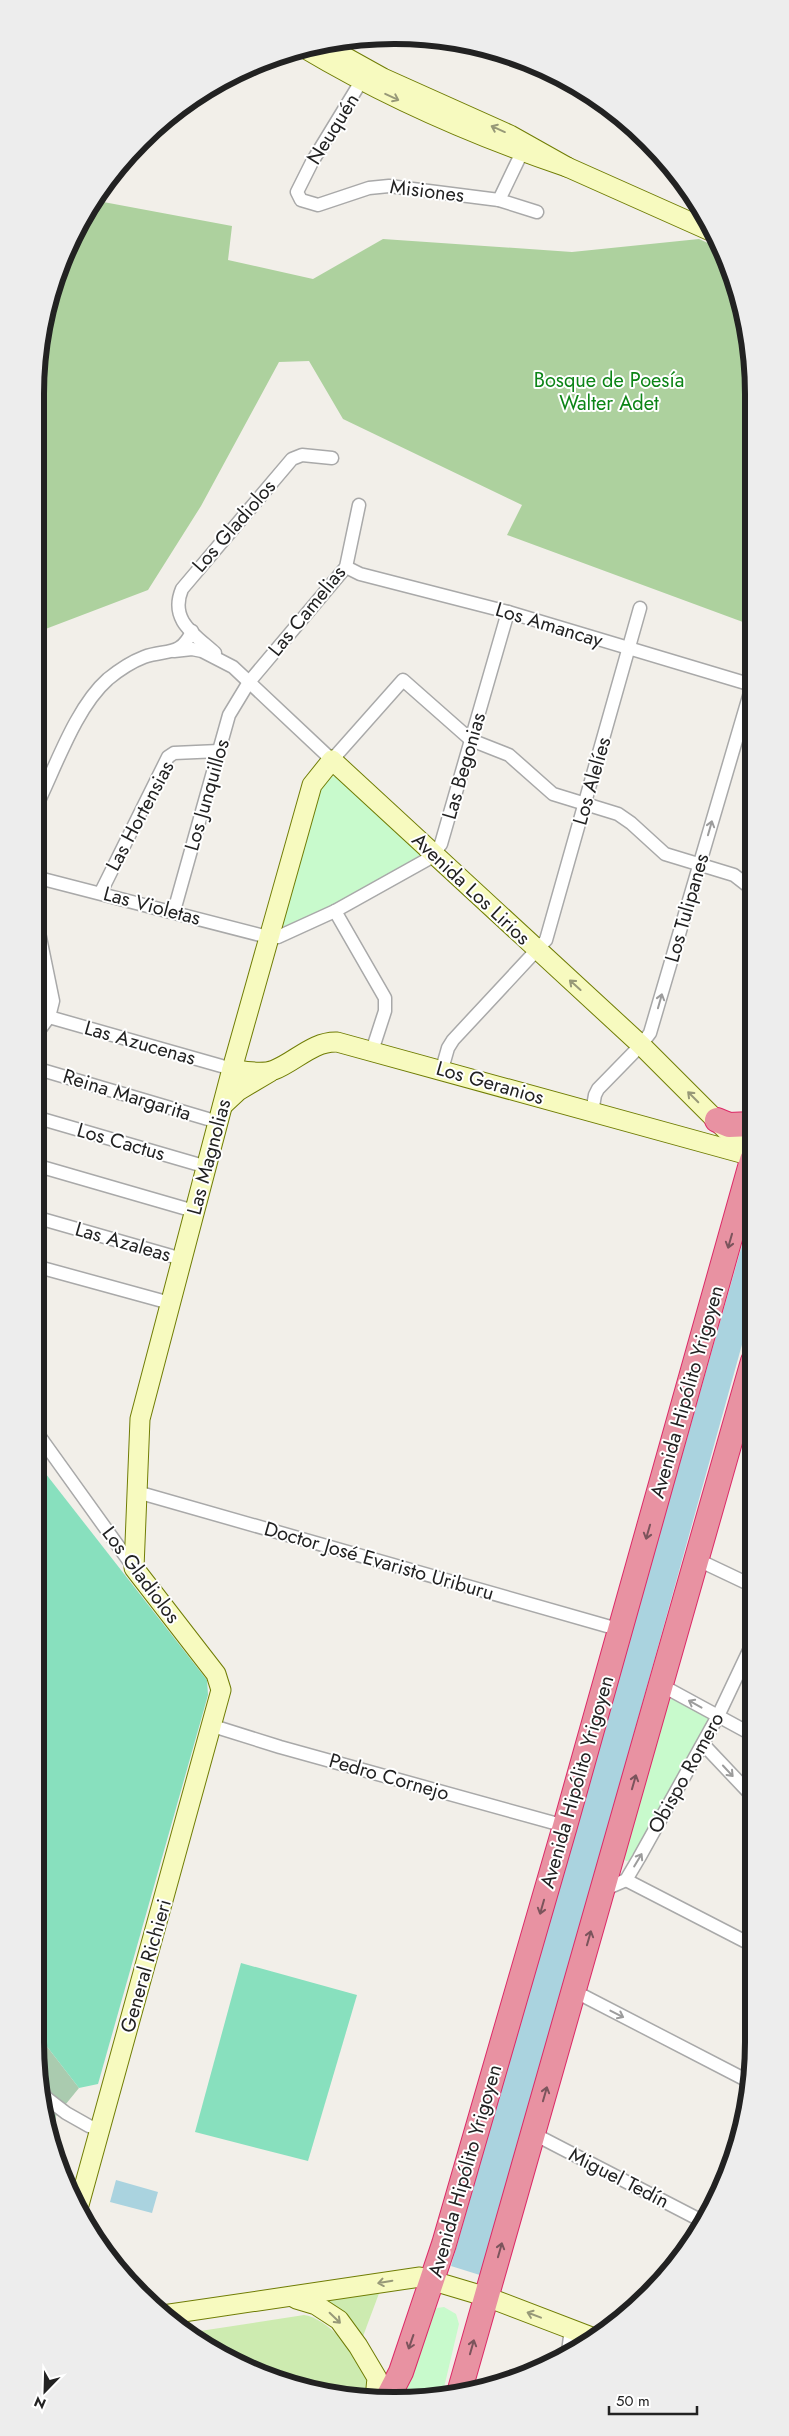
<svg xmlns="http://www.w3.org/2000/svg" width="789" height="2436" viewBox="0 0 789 2436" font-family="Jost,sans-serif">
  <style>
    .grass { fill: #cdebb0 }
    .forest { fill: #add19e }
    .cemetery { fill: #aacbaf }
    .park { fill: #c8facc }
    .pitch { fill: #88e0be }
    .water { fill: #aad3df }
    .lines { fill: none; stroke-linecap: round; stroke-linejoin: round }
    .street-casing { stroke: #a9a9a9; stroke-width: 15 }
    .secondary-casing { stroke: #707d05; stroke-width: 21 }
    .highway-casing { stroke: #dc2a67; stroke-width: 26 }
    .street { stroke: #fff; stroke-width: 12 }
    .secondary { stroke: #f7fabf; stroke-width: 19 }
    .highway { stroke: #e892a2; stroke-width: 24 }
    .oneway { stroke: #979978 }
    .oneway2 { stroke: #9c9c9c }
    .oneway3 { stroke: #7b545c }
    .labels { text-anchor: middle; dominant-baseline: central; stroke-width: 4; stroke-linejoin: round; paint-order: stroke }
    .street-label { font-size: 20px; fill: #222; stroke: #fff }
    .park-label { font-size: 20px; fill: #0c8416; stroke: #fff }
    .rim { fill: none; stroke: #222; stroke-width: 6 }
  </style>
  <rect width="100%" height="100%" fill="#f2efe9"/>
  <g class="grass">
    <path d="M 381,2288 L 362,2339 L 318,2298 Z"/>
    <path d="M 304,2315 C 325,2317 358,2353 366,2373 C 368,2379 368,2386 368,2392 L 364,2398 L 348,2398 L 235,2364 L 187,2333 Z"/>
  </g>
  <path class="forest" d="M 98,201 L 232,226 L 228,260 L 313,279 L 383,239 L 572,252 L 699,239 L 721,249 L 751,347 L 751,625 L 507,535 L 522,505 L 343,419 L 309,361 L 279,362 L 201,506 L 148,590 L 35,633 L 35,395 L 42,324 L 62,257 L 92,202 Z"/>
  <path class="cemetery" d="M 35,2031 L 79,2088 L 56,2116 L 55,2154 L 42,2111 Z"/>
  <g class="park">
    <path d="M 332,776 L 343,779 L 422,853 L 417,861 L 284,932 L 277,930 L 324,778 Z"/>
    <path d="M 672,1699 L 711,1719 L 631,1860 L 626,1861 L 622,1857 L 663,1701 Z"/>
    <path d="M 444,2307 L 456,2314 L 459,2324 L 442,2396 L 418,2400 L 394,2399 L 431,2314 L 437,2308 Z"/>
  </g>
  <g class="pitch">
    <path d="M 35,1460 L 207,1680 L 208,1695 L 98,2084 L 79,2088 L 35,2031 Z"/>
    <path d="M 241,1963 L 357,1995 L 308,2161 L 195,2132 Z"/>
  </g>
  <g class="water">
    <path d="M 752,1210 L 753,1305 L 483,2276 L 451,2266 Z"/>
    <path d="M 116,2180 L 158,2192 L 152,2213 L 110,2202 Z"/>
  </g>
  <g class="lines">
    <defs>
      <g id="street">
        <path d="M 365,75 L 312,162 L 297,192 L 301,200 L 318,205 L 369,188 L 389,186 L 499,200 L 537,212"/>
        <path d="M 499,200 L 525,146"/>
        <path d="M 346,567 L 360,574 L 508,612 L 752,685"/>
        <path d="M 174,651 L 192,649 L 202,651 L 233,667 L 332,760 L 403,680 L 471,740 L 509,755 L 553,794 L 618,814 L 631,823 L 665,854 L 734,875 L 752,889"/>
        <path d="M 215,653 C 194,634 169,620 182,589 L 292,459 L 302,455 L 332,458"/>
        <path d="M 35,809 C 55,769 75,708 108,679 C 119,670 131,662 144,657 C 166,649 181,657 192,631"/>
        <path d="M 35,877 L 268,937 L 278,937 L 335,911 L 430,858 L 441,844 L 508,612"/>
        <path d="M 101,892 L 168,757 L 174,753 L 219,751"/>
        <path d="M 174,911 L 229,715 L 249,682 L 346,567 L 359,505"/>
        <path d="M 335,911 L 385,998 L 385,1011 L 372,1051"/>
        <path d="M 35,913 L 53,1001 L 49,1017 L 35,1036"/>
        <path d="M 49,1017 L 232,1069"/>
        <path d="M 35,1068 L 218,1122"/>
        <path d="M 442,1069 L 448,1048 L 453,1040 L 546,940 L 640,608"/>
        <path d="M 592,1112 L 595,1095 L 598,1089 L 641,1045 L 650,1033 L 752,686"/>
        <path d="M 35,1117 L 207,1167"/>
        <path d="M 35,1165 L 194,1211"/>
        <path d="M 35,1217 L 182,1259"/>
        <path d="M 35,1266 L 170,1303"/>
        <path d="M 735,1426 L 753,1437"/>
        <path d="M 35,1430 L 134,1568"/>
        <path d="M 137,1492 L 621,1630"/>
        <path d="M 696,1559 L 753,1586"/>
        <path d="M 661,1685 L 753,1735"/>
        <path d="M 213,1726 L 280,1747 L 565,1826"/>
        <path d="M 703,1744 L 754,1798"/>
        <path d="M 626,1880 L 754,1946"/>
        <path d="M 603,1890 L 626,1880 L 639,1858 L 718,1716 L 753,1642"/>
        <path d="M 574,1991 L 750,2082"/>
        <path d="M 39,2082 L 45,2096"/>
        <path d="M 40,2093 L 66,2113 L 89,2126 L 99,2129"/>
        <path d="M 534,2134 L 704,2222"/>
        <path d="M 568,2352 L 571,2329"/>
      </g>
      <g id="secondary">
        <path d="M 304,48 C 388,98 475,136 567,167 L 510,135 L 383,78 L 320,43"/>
        <path d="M 567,167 L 715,233"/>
        <path d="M 232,1069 C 244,1071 261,1075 274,1070 C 295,1062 313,1041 337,1042 L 752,1156"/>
        <path d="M 223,1105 L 238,1091 L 270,1072"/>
        <path d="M 79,2205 L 221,1690 L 216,1674 L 134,1568 L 140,1419 L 232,1069 L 312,785 L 332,760 L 641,1045 L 752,1156"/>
        <path d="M 296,2299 L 316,2305 L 339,2320 L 358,2346 L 377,2378 L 375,2399"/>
        <path d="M 163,2315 L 420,2277 L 487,2297 L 597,2339"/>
      </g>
      <g id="highway">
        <path d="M 717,1120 L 729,1125 L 752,1124"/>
        <path d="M 459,2393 L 753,1361"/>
        <path d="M 387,2399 L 401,2372 L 444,2244 L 565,1826 L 752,1160"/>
      </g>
    </defs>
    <use href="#street" class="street-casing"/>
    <use href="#secondary" class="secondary-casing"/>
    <use href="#highway" class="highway-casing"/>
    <use href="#street" class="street"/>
    <use href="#secondary" class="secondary"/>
    <use href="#highway" class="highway"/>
  </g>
  <defs><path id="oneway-shaft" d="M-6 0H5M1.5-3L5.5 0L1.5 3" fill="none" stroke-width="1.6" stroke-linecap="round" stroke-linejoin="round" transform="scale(1.25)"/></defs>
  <g class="oneway">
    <use href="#oneway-shaft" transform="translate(392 97) rotate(25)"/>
    <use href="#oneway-shaft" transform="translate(498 129) rotate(-156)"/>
    <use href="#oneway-shaft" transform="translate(575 985) rotate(-138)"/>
    <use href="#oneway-shaft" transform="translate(693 1097) rotate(-135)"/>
    <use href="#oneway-shaft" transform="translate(385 2282) rotate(170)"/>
    <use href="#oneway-shaft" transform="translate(534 2315) rotate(-159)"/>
    <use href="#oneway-shaft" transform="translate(335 2318) rotate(44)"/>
  </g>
  <g class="oneway2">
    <use href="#oneway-shaft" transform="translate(710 828) rotate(-74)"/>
    <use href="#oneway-shaft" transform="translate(660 1001) rotate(-74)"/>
    <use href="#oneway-shaft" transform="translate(695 1704) rotate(-151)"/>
    <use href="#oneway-shaft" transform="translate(728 1771) rotate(47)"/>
    <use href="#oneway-shaft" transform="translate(638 1860) rotate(-59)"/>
    <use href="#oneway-shaft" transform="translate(617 2014) rotate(27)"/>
  </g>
  <g class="oneway3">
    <use href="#oneway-shaft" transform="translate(730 1241) rotate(106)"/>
    <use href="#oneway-shaft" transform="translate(648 1532) rotate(106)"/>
    <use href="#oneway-shaft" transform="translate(634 1782) rotate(-74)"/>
    <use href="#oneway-shaft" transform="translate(542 1907) rotate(106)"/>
    <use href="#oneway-shaft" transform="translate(589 1938) rotate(-74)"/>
    <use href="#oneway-shaft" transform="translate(545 2094) rotate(-74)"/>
    <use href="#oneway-shaft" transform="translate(500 2250) rotate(-74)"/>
    <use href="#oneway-shaft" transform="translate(411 2342) rotate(109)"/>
    <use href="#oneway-shaft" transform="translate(472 2347) rotate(-74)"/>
  </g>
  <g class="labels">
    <g class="street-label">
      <text transform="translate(333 129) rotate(-58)">Neuquén</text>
      <text transform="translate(427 191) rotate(7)">Misiones</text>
      <text transform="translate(234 526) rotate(-49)">Los Gladiolos</text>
      <text transform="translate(307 611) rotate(-51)">Las Camelias</text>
      <text transform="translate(549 625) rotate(17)">Los Amancay</text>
      <text transform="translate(464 766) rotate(-74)">Las Begonias</text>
      <text transform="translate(592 781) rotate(-74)">Los Alelíes</text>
      <text transform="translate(207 795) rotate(-74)">Los Junquillos</text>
      <text transform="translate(140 816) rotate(-62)">Las Hortensias</text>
      <text transform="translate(471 889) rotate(43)">Avenida Los Lirios</text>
      <text transform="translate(152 906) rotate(15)">Las Violetas</text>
      <text transform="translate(687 908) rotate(-74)">Los Tulipanes</text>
      <text transform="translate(140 1043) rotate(16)">Las Azucenas</text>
      <text transform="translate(490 1083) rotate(16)">Los Geranios</text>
      <text transform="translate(127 1095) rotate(17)">Reina Margarita</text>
      <text transform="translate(121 1142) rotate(16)">Los Cactus</text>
      <text transform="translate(209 1157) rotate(-75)">Las Magnolias</text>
      <text transform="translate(123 1242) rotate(16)">Las Azaleas</text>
      <text transform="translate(687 1392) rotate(-74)">Avenida Hipólito Yrigoyen</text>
      <text transform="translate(379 1561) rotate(16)">Doctor José Evaristo Uriburu</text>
      <text transform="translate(141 1575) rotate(53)">Los Gladiolos</text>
      <text transform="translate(686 1773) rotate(-61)">Obispo Romero</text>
      <text transform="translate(389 1777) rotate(16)">Pedro Cornejo</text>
      <text transform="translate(577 1782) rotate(-74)">Avenida Hipólito Yrigoyen</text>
      <text transform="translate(146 1966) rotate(-74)">General Richieri</text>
      <text transform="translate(465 2171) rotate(-74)">Avenida Hipólito Yrigoyen</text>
      <text transform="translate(619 2178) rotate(27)">Miguel Tedín</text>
    </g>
    <g class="park-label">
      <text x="609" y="380">Bosque de Poesía<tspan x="609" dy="23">Walter Adet</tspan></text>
    </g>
  </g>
  <path d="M0 0H789V2436H0ZM394 44H395A350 350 0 0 1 745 394V2042A350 350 0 0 1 395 2392H394A350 350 0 0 1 44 2042V394A350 350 0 0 1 394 44Z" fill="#ededed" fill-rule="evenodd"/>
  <path class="rim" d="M394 44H395A350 350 0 0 1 745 394V2042A350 350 0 0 1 395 2392H394A350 350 0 0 1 44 2042V394A350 350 0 0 1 394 44Z"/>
  <g transform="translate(45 2391) rotate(203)" stroke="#ffffff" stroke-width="4" paint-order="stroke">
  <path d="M0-4L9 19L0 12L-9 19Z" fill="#222222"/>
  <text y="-8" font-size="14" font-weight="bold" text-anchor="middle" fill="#222222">N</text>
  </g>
  <path d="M609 2406v8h88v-8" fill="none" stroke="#222222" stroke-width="2.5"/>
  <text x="616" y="2406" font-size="15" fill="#222222" stroke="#ffffff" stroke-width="4" paint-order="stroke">50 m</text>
</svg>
